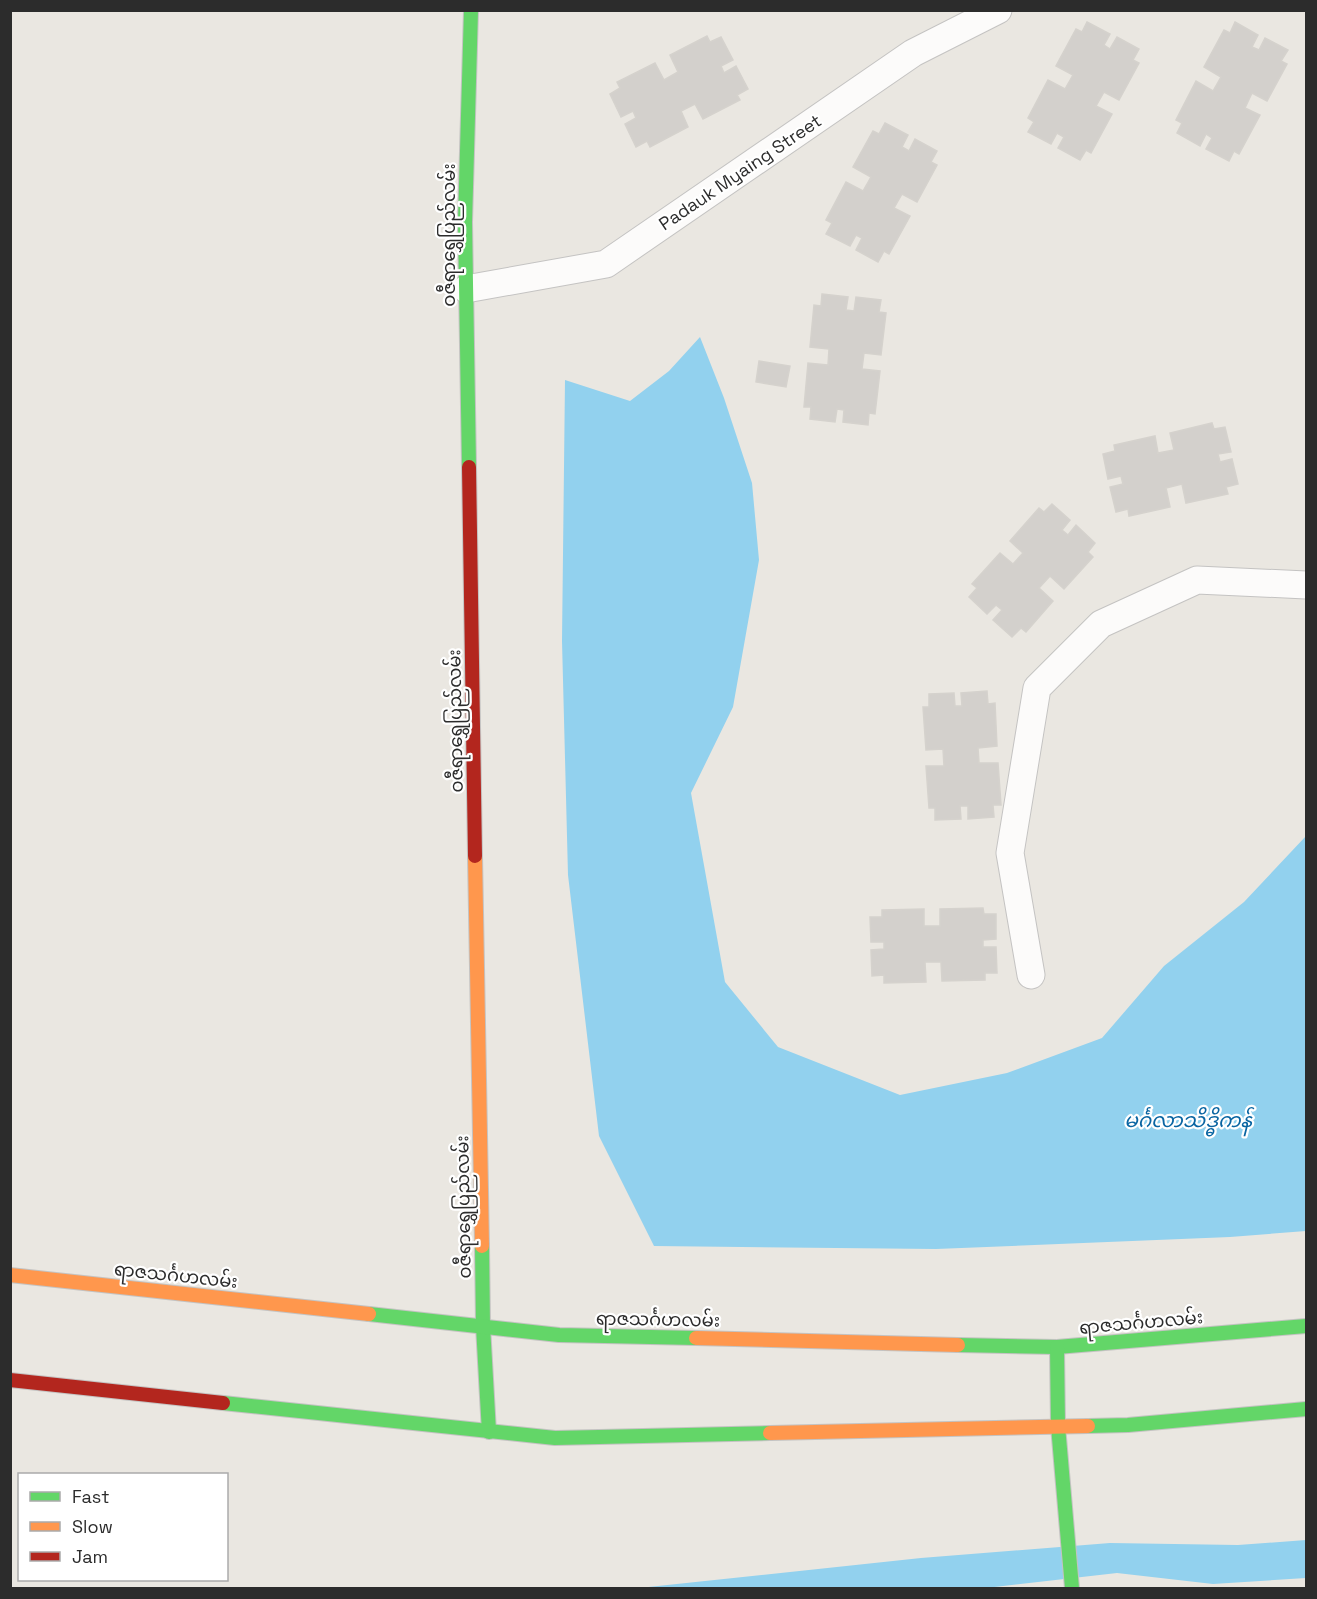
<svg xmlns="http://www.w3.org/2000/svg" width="1317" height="1599" viewBox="0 0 1317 1599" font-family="'Space Grotesk','Noto Sans Myanmar',sans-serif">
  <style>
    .water { fill: #92d1ee }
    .building { fill: #d3d0cc; stroke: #d5d2cd; stroke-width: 1.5 }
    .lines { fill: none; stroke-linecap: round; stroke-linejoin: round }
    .street-casing { stroke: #c4c3c2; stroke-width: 29 }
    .fast-casing { stroke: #c4c3c2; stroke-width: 16 }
    .slow-casing { stroke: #c4c3c2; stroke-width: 16 }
    .jam-casing { stroke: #c4c3c2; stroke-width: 16 }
    .street { stroke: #fcfbfa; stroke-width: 27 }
    .fast { stroke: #63d668; stroke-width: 14 }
    .slow { stroke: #ff974d; stroke-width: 14 }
    .jam { stroke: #b3261e; stroke-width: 14 }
    .labels { text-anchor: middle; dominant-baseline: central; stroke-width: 4.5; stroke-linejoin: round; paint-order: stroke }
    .street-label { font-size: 18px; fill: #2c2c2c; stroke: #fff }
    .water-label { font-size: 20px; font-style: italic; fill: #0965a2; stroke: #fff }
  </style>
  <rect width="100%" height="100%" fill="#eae7e1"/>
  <g class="water">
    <path d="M 700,337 L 724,398 L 752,483 L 759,560 L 733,707 L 691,793 L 725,982 L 778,1047 L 900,1095 L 1007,1073 L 1102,1038 L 1164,966 L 1244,902 L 1306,836 L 1306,1231 L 1230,1237 L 936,1249 L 654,1246 L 599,1136 L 568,875 L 562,641 L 565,380 L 630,401 L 669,371 Z"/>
    <path d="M 1306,1540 L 1306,1578 L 1213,1584 L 1117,1573 L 986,1588 L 639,1588 L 921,1558 L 1110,1543 L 1238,1545 Z"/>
  </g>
  <g class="building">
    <path d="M 1087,22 L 1110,34 L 1104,45 L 1110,49 L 1117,37 L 1139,49 L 1133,60 L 1139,63 L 1119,100 L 1104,92 L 1096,106 L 1112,114 L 1091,153 L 1086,150 L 1080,160 L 1058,148 L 1064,137 L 1057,133 L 1051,144 L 1028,132 L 1034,122 L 1028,118 L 1048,80 L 1065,89 L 1073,75 L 1056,66 L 1076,29 L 1082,32 Z"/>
    <path d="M 1235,22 L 1258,35 L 1252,47 L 1259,50 L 1265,38 L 1288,50 L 1281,61 L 1287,64 L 1267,101 L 1252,93 L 1245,108 L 1260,115 L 1239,154 L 1234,151 L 1229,161 L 1206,149 L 1212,138 L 1206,134 L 1200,146 L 1177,133 L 1182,123 L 1176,120 L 1196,81 L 1213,91 L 1221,77 L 1204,67 L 1224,30 L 1230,33 Z"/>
    <path d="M 707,36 L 710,42 L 721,37 L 733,60 L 721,66 L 724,73 L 736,66 L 748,89 L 737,95 L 740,100 L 703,119 L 695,104 L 681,111 L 688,127 L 650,147 L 647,141 L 636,147 L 625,124 L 636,118 L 633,111 L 621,117 L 610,94 L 620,88 L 617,82 L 655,63 L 664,80 L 678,72 L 670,55 Z"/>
    <path d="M 885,123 L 908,135 L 902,147 L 909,151 L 915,139 L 937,151 L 931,162 L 937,165 L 917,202 L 902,194 L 894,208 L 910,216 L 889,254 L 884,251 L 878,262 L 856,250 L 862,238 L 856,235 L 850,246 L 826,234 L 832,223 L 826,220 L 846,182 L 863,191 L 871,177 L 853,167 L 873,131 L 879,134 Z"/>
    <path d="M 822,294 L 848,297 L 846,310 L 854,311 L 856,297 L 881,300 L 879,312 L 886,313 L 881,355 L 864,353 L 862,369 L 880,371 L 875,414 L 869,413 L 868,425 L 843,422 L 844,410 L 837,409 L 835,422 L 810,419 L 811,407 L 804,407 L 808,363 L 828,365 L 829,349 L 810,347 L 814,305 L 821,306 Z"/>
    <path d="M 759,361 L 790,366 L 786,387 L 756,382 Z"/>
    <path d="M 1212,423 L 1214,429 L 1225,427 L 1231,452 L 1218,454 L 1220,462 L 1232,459 L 1238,484 L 1226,487 L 1228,494 L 1186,503 L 1182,484 L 1166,488 L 1170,507 L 1129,516 L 1128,509 L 1116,512 L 1110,487 L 1123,484 L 1121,476 L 1108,479 L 1103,454 L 1115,451 L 1114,445 L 1155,436 L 1158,453 L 1174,450 L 1170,433 Z"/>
    <path d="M 1052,504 L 1070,520 L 1062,530 L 1068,535 L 1076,525 L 1095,543 L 1088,552 L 1093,557 L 1064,589 L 1050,576 L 1039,588 L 1053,601 L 1026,632 L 1021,628 L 1012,637 L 993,620 L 1002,610 L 996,605 L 987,614 L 969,597 L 977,588 L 972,584 L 1000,553 L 1013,564 L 1023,553 L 1010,541 L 1039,508 L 1044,512 Z"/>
    <path d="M 987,691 L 988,704 L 995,703 L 997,746 L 978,748 L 979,763 L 998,763 L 1001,805 L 993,805 L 994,817 L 968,819 L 968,806 L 960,806 L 961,819 L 935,820 L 935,808 L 929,808 L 926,766 L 944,766 L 943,749 L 926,750 L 923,707 L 929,707 L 929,694 L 954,693 L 955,706 L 962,706 L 961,693 Z"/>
    <path d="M 983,908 L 984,914 L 996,914 L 996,939 L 983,940 L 983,947 L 996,947 L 997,973 L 985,973 L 985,980 L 942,981 L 941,962 L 925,962 L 926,982 L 884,983 L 884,975 L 872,976 L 871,950 L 884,949 L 884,942 L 871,942 L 870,917 L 882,917 L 882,910 L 924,909 L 924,926 L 940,926 L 940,909 Z"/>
  </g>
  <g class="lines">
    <defs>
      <g id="street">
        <path d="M 466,289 L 606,264 L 913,53 L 998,10"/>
        <path d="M 1031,975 L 1010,853 L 1037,688 L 1101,624 L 1197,580 L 1306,585"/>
      </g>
      <g id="fast">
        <path d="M 469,467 L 465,222 L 471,10"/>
        <path d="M 482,1246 L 483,1326 L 489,1432"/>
        <path d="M 369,1314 L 559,1335 L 696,1338"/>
        <path d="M 958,1345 L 1057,1347 L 1306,1326"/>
        <path d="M 1057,1347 L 1058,1426 L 1072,1588"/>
        <path d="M 223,1403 L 555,1438 L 770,1433"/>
        <path d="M 1088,1426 L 1128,1425 L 1306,1409"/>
      </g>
      <g id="slow">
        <path d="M 475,856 L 482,1246"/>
        <path d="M 10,1275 L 369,1314"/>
        <path d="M 696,1338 L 958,1345"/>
        <path d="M 770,1433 L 1088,1426"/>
      </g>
      <g id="jam">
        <path d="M 469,467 L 475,856"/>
        <path d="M 10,1380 L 223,1403"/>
      </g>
    </defs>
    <use href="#street" class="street-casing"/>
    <use href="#fast" class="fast-casing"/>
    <use href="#slow" class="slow-casing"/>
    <use href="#jam" class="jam-casing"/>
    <use href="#street" class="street"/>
    <use href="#fast" class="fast"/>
    <use href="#slow" class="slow"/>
    <use href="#jam" class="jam"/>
  </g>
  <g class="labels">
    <g class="street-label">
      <text transform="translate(740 172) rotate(-34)">Padauk Myaing Street</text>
      <text transform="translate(448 235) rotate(-90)">ဝဇီရာရွှေပြည်လမ်း</text>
      <text transform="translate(455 721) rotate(-91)">ဝဇီရာရွှေပြည်လမ်း</text>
      <text transform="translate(463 1207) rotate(-91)">ဝဇီရာရွှေပြည်လမ်း</text>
      <text transform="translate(176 1275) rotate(6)">ရာဇသင်္ဂဟလမ်း</text>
      <text transform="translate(658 1319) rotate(1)">ရာဇသင်္ဂဟလမ်း</text>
      <text transform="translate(1141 1322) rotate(-5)">ရာဇသင်္ဂဟလမ်း</text>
    </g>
    <g class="water-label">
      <text x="1188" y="1120">မင်္ဂလာသိဒ္ဓိကန်</text>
    </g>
  </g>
  <rect width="1317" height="1599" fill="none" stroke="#2c2c2c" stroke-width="24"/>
  <rect x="18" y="1473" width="210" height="108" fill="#ffffff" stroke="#ababab" stroke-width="1.5"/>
  <rect x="30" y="1492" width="30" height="9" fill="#63d668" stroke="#ababab" stroke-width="1.5"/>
  <text x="72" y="1503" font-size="18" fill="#2c2c2c">Fast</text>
  <rect x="30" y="1522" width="30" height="9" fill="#ff974d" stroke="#ababab" stroke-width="1.5"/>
  <text x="72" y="1533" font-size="18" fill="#2c2c2c">Slow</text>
  <rect x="30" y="1552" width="30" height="9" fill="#b3261e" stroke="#ababab" stroke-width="1.5"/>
  <text x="72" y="1563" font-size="18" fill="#2c2c2c">Jam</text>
</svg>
